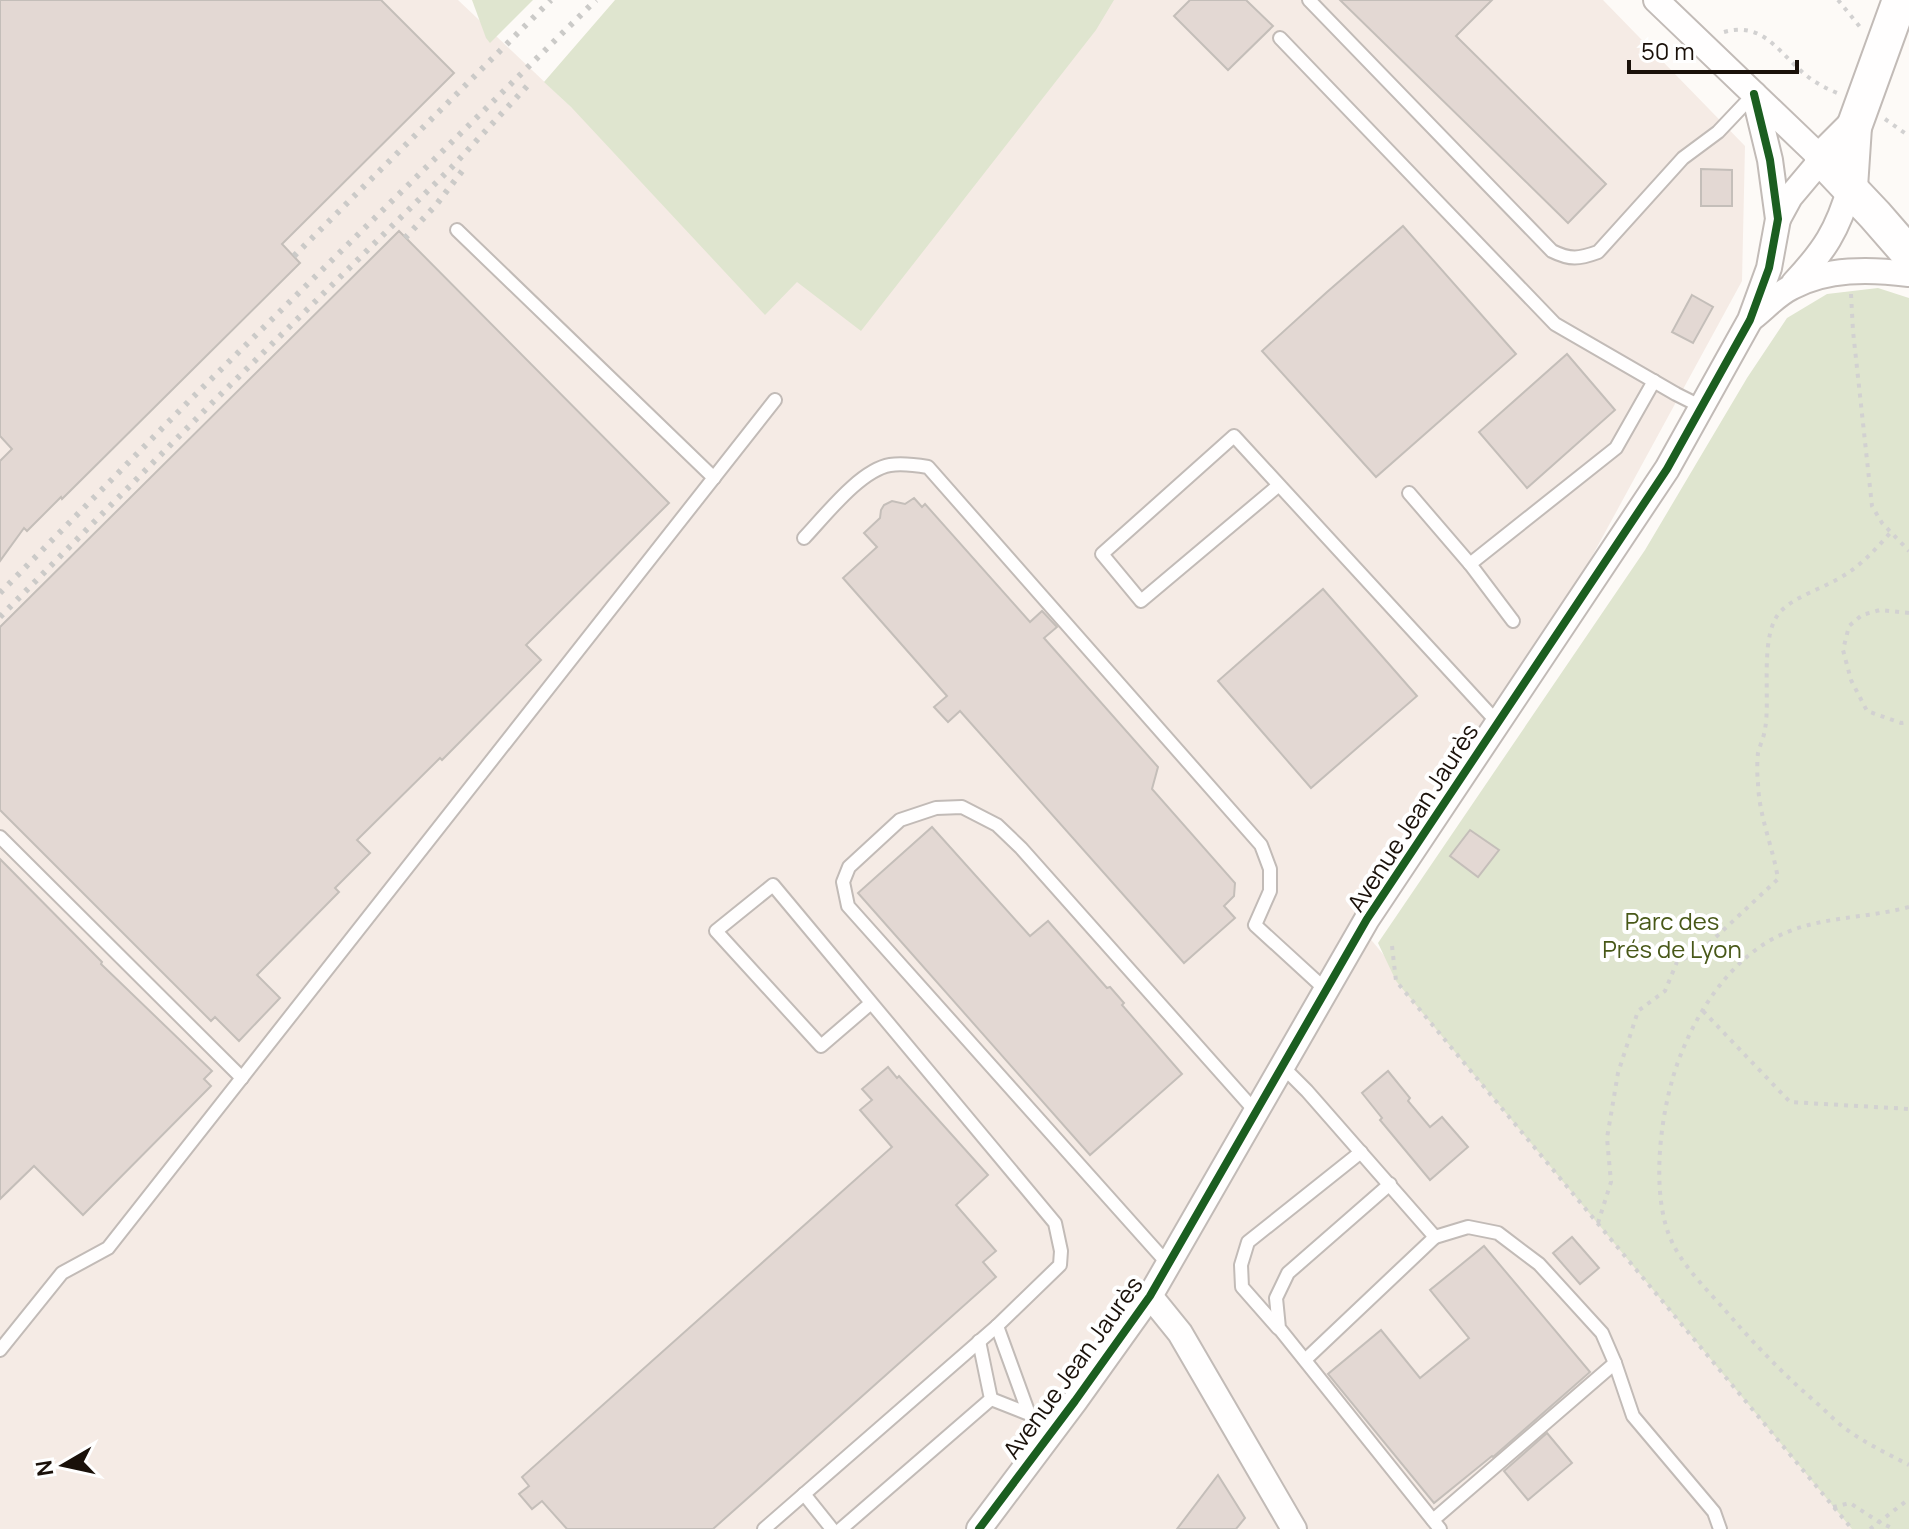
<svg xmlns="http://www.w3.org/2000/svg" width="1909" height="1529" viewBox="0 0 1909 1529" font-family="Manrope,sans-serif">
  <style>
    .built { fill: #f5ebe5 }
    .green { fill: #dfe5cf }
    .building { fill: #e3d8d3; stroke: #c4beb9; stroke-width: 2 }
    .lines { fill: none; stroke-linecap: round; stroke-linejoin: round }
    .lane-casing { stroke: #c2bbb7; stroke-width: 16 }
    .street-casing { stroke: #c2bbb7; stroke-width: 28 }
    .secondary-casing { stroke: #c2bbb7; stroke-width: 38 }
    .path { stroke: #d2d1d1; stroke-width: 4; stroke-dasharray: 4 6; stroke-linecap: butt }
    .lane { stroke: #fffefe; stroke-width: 12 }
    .street { stroke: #fffefe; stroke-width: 24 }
    .secondary { stroke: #fffefe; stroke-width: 34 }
    .rail { stroke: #cbcac8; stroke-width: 6; stroke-dasharray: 4 8; stroke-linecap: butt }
    .cycleway-casing { stroke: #fff; stroke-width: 13 }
    .cycleway { stroke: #1b5e20; stroke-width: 8 }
    .labels { text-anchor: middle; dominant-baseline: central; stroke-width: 8; stroke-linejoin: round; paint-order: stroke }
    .street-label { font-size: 24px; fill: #1a110a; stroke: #fff }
    .park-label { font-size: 24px; fill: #485818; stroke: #fff }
  </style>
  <rect width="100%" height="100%" fill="#fdfaf7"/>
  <path class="built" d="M 0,0 L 458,0 L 572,108 L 1051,0 L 1603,0 L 1745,146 L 1742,281 L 1566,604 L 1363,930 L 1859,1529 L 0,1529 Z"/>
  <g class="green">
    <path d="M 472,0 L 533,0 L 490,43 L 486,38 Z"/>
    <path d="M 615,0 L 1114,0 L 1096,30 L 861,331 L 797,282 L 765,315 L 572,108 L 544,82 Z"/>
    <path d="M 1878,288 L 1909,298 L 1909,1529 L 1852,1529 L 1396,981 L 1378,943 L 1645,550 L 1747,378 L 1787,318 L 1827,294 Z"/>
  </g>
  <g class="building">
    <path d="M 0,0 L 381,0 L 454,73 L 282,244 L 300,263 L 62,499 L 61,497 L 27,531 L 24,528 L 0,561 L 0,461 L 12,449 L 0,436 Z"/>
    <path d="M 1190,0 L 1246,0 L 1273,26 L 1228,70 L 1174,16 Z"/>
    <path d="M 1340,0 L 1492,0 L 1456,36 L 1606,184 L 1568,223 Z"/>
    <path d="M 1701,169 L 1732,170 L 1732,206 L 1701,206 Z"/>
    <path d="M 1403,226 L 1516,354 L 1376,477 L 1262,351 L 1327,292 Z"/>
    <path d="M 399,231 L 669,503 L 526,645 L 541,660 L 442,760 L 440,758 L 357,840 L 370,853 L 335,888 L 339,892 L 257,975 L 280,998 L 239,1041 L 215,1017 L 211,1021 L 0,810 L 0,627 Z"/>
    <path d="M 1692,295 L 1713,307 L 1693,343 L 1672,332 Z"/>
    <path d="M 1567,354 L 1615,410 L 1527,488 L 1479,432 Z"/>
    <path d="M 914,498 L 922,507 L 925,504 L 1030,622 L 1042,611 L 1057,627 L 1044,638 L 1158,767 L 1152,789 L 1235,883 L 1234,896 L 1224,906 L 1235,918 L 1184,963 L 960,711 L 948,722 L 934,707 L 947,696 L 843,578 L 877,547 L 864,533 L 880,518 L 881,510 L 884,505 L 892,501 L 905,504 Z"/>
    <path d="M 1323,589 L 1417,696 L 1311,788 L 1218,681 Z"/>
    <path d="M 932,827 L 1030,936 L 1048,921 L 1107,988 L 1110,987 L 1124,1003 L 1122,1005 L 1182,1074 L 1090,1155 L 858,893 Z"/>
    <path d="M 1470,830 L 1499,850 L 1478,877 L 1450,856 Z"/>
    <path d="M 0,859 L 102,962 L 101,964 L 212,1071 L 204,1079 L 211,1086 L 83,1215 L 34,1166 L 0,1199 Z"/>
    <path d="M 888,1067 L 897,1078 L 899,1076 L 988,1175 L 956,1205 L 996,1251 L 983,1262 L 996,1277 L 713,1529 L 567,1529 L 542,1501 L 532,1509 L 519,1494 L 529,1486 L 522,1477 L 892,1147 L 860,1110 L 872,1100 L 862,1089 Z"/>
    <path d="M 1388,1071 L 1410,1098 L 1408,1101 L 1430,1127 L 1442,1117 L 1468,1147 L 1430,1180 L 1380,1120 L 1382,1118 L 1362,1093 Z"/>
    <path d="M 1572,1237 L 1599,1268 L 1580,1284 L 1553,1253 Z"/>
    <path d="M 1484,1246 L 1590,1372 L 1493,1457 L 1492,1456 L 1434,1503 L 1328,1374 L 1381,1330 L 1420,1378 L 1469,1338 L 1430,1290 Z"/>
    <path d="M 1547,1433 L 1572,1463 L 1528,1500 L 1504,1471 Z"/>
    <path d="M 1218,1475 L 1245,1518 L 1236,1529 L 1177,1529 Z"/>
  </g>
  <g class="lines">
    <defs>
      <g id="lane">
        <path d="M 1309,0 L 1552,251 C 1570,260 1579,259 1598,252 L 1683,158 L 1718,132 L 1754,94"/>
        <path d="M 1280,38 L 1555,324 L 1676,394 L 1702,407"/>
        <path d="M 457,230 L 714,478"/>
        <path d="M 1279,485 L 1141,601 L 1102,554 L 1234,436 L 1498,723"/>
        <path d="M 1409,493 L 1470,564 L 1616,448 L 1654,381"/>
        <path d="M 804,538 C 825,516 860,470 890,465 C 903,463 916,465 928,467 L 1261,845 L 1270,869 L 1270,891 L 1255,925 L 1326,990"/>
        <path d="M 1470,564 L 1513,621"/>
        <path d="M 0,837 L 242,1078"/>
        <path d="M 1282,1066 L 1307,1091 L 1435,1237 L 1468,1227 L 1498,1233 L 1539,1264 L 1602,1333 L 1615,1363 L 1633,1416 L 1714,1512 L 1720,1529"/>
        <path d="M 1390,1184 L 1288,1273 L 1276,1298 L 1279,1328 L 1440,1529"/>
        <path d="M 1168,1264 L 848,906 L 843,882 L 849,867 L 900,820 L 936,808 L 962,807 L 997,825 L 1021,848 L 1256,1112"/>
        <path d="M 1278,1328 L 1242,1287 L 1241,1265 L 1248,1242 L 1361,1152"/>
        <path d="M 0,1350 L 62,1273 L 108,1248 L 775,400"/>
        <path d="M 1305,1360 L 1435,1237"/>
        <path d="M 991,1399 L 1029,1414 L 997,1326"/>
        <path d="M 1029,1414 L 1053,1430"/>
        <path d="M 804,1494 L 832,1529"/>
        <path d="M 1433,1520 L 1615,1363"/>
        <path d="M 764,1529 L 997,1326 L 1060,1265 L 1061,1251 L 1055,1223 L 773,885 L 716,931 L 821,1046 L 871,1003"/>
        <path d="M 841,1529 L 991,1399 L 979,1341"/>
      </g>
      <g id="street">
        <path d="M 1656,0 L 1822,159 L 1790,197 L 1778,219"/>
        <path d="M 1794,283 C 1824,251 1838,230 1850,187"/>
        <path d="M 1752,318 C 1765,308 1777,294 1792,287 C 1827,268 1870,269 1909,274"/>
        <path d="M 1150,1296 L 1180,1333 L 1294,1529"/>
        <path d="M 979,1529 L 1075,1401 L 1150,1296 L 1367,919 L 1667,469 L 1750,320 L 1769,268 L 1778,219 L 1770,160 L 1754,94"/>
      </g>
      <g id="secondary">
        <path d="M 1854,127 L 1822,159 L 1875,215 L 1909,254"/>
        <path d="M 1850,187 L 1854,127 L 1900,0"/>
      </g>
    </defs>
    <use href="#lane" class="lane-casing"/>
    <use href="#street" class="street-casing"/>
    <use href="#secondary" class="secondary-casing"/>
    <g class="path">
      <path d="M 1838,0 L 1860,27"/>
      <path d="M 1724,32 C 1760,22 1775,47 1799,69 C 1810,80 1823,87 1837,93"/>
      <path d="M 1885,119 L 1909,136"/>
      <path d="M 1851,294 L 1853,331 L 1872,506 L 1882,523 L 1909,551"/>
      <path d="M 1909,613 L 1880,610 L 1862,615 L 1849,626 L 1843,650 L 1851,680 L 1867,711 L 1901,723 L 1909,722"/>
      <path d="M 1909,907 C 1861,920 1814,915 1769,941 C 1727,966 1698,1011 1681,1054 C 1661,1103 1648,1195 1673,1244 C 1684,1267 1708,1291 1725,1310 C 1754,1344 1785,1376 1819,1405 C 1828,1413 1836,1422 1846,1429 C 1865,1443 1888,1454 1909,1465"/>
      <path d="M 1392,946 L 1396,981 L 1852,1529"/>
      <path d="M 1703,1011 L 1790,1102 L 1909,1109"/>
      <path d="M 1598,1223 L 1611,1182 L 1607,1138 L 1618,1073 L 1638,1011 L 1665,991 L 1677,962 L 1702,950 L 1778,879 C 1773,847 1759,817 1758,783 C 1757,774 1757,762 1758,753 C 1760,745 1764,737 1765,729 C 1771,698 1758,632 1782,610 C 1797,596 1818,590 1836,580 C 1859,568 1874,551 1891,532"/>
      <path d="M 1833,1507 L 1850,1503 L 1879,1522 L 1894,1529"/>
      <path d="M 1870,1529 L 1909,1499"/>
    </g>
    <use href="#lane" class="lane"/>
    <use href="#street" class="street"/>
    <use href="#secondary" class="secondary"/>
    <g class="rail">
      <path d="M 405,238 L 436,205 L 466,166"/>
      <path d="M 294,256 L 551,0"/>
      <path d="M 0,593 L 190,400 L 596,0"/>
      <path d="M 0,617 L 213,402 L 451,168 L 530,83"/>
    </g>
    <defs>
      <path id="cycleway" d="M 979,1529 L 1075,1401 L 1150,1296 L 1367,919 L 1667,469 L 1750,320 L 1769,268 L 1778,219 L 1770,160 L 1754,94"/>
    </defs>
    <use href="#cycleway" class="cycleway-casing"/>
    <use href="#cycleway" class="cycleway"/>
  </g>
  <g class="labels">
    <g class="street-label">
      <text transform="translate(1412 817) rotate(-57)">Avenue Jean Jaurès</text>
      <text transform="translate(1072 1367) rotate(-54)">Avenue Jean Jaurès</text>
    </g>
    <g class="park-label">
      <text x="1672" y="920">Parc des<tspan x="1672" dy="28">Prés de Lyon</tspan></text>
    </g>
  </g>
  <g transform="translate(64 1465) rotate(261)" stroke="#ffffff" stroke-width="6" paint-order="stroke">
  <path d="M0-6L14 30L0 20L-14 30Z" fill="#1a110a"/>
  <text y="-12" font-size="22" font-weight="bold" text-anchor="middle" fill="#1a110a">N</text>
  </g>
  <path d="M1629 60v12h168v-12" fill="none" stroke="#1a110a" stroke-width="4"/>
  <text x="1641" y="60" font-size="24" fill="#1a110a" stroke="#ffffff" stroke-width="6" paint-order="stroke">50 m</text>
</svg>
